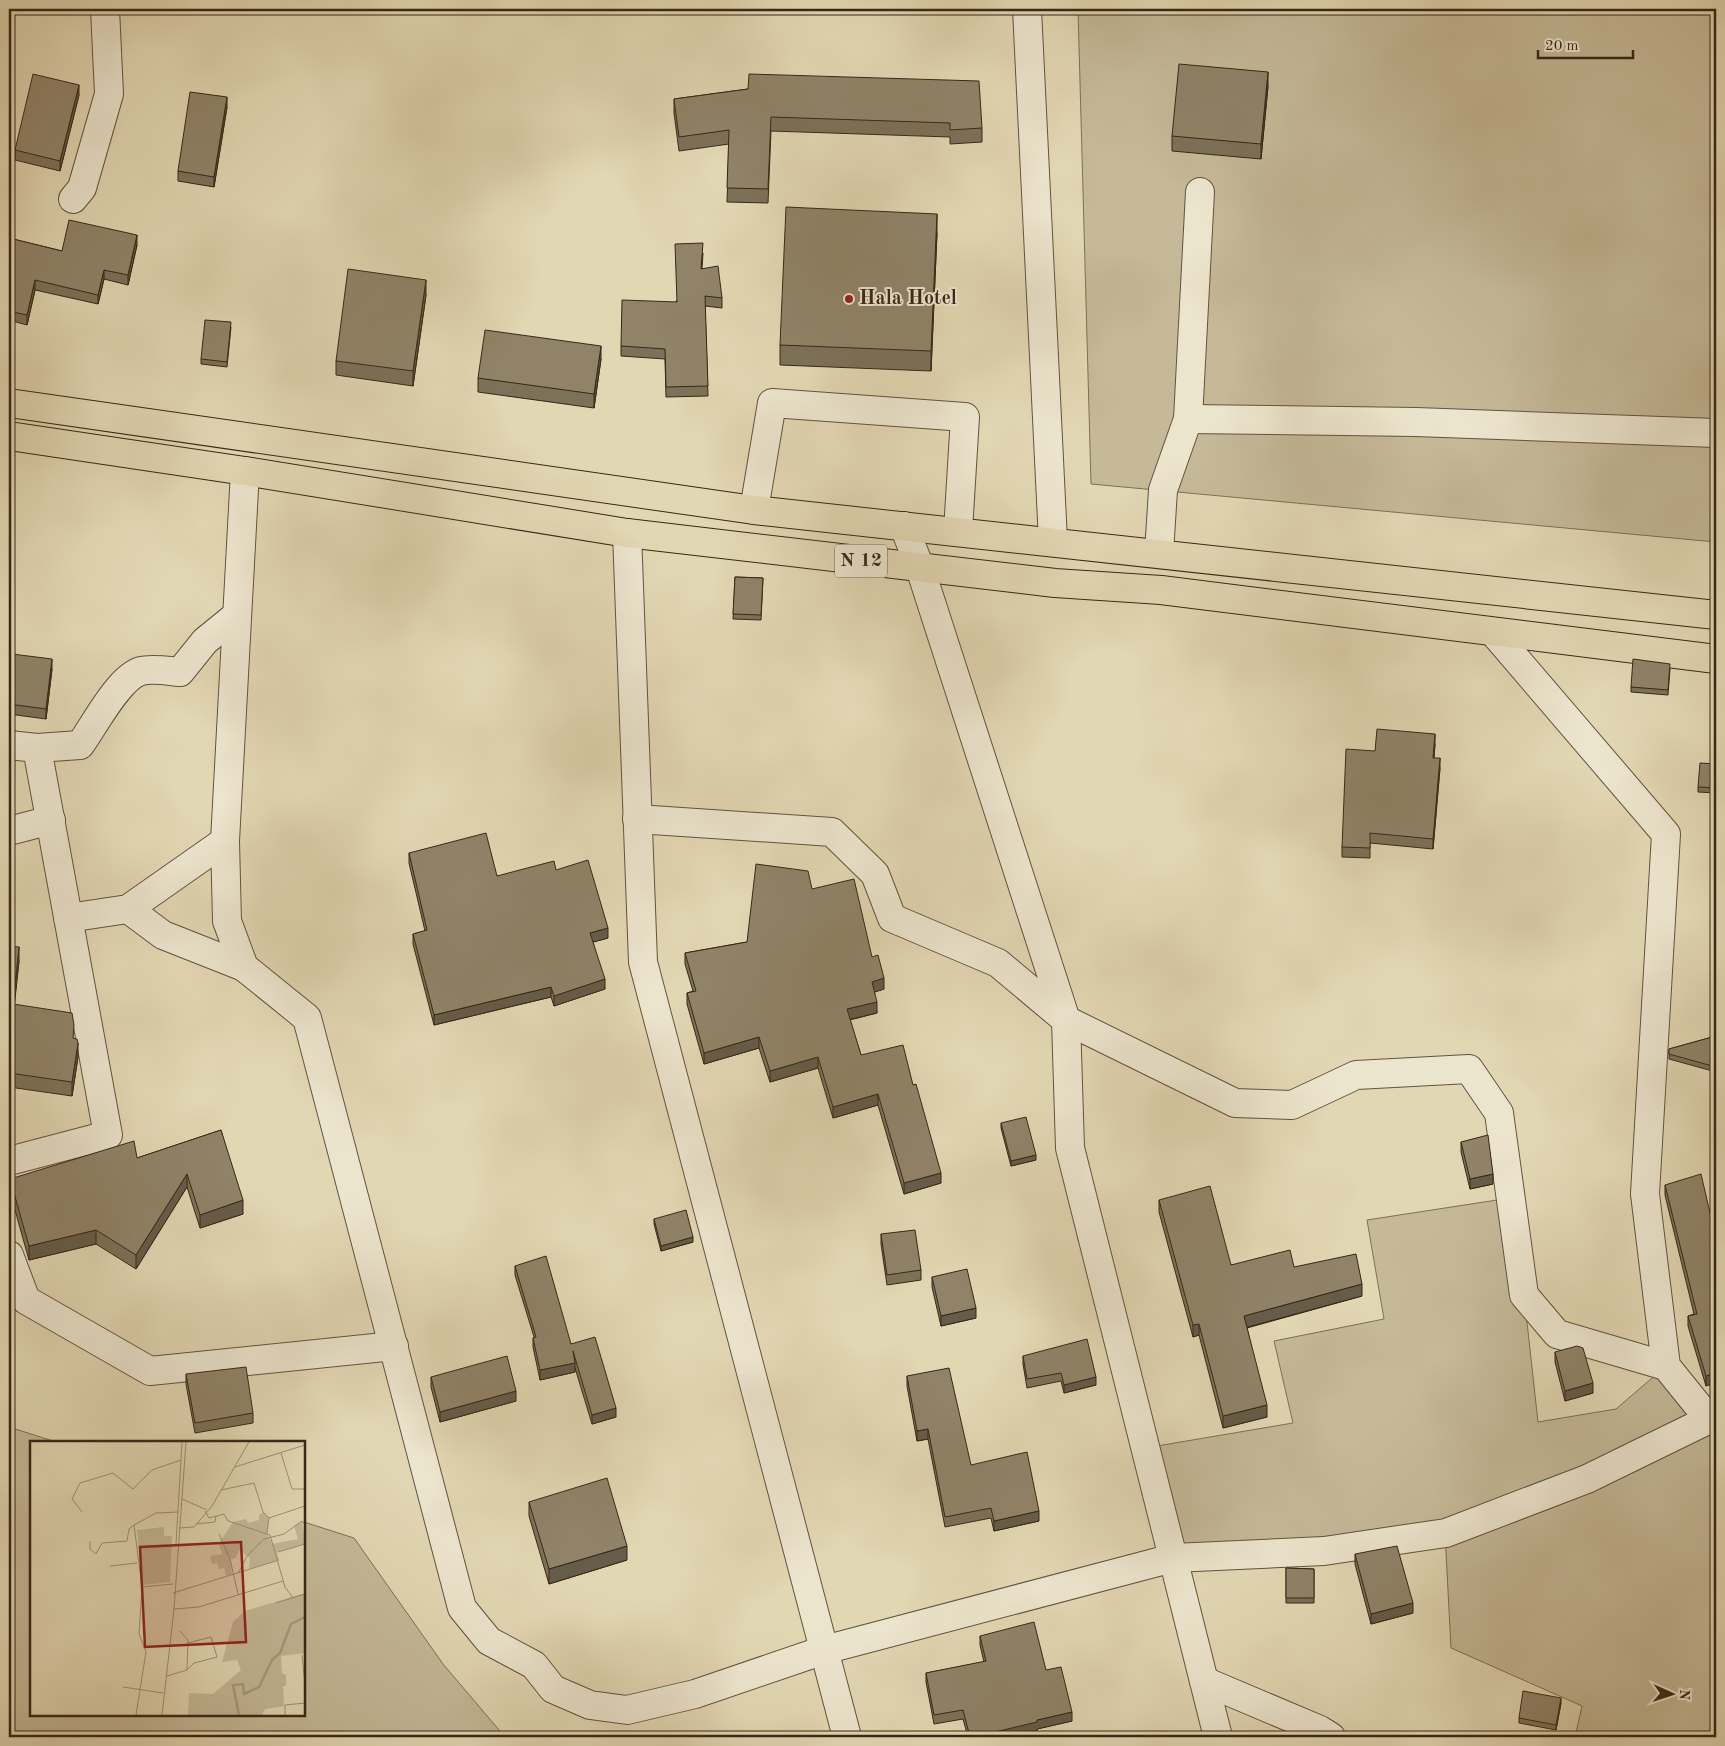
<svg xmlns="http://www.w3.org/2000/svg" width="1725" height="1746" viewBox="0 0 1725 1746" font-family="'Old Standard TT',serif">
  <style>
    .green { fill: #c5b998; stroke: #7e7057 }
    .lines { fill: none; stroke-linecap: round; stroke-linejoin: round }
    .minor-casing { stroke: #62533d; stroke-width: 30 }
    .major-casing { stroke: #382716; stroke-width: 30 }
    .minor { stroke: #ece5ce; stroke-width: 28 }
    .major { stroke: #e2d7b3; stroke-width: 28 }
    .wall { fill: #7c7159; stroke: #382716 }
    .shaded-wall { fill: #655c49; stroke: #382716 }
    .building { fill: #908368; stroke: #382716 }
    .poi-dot { fill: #8f2418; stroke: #ece5ce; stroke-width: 2 }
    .labels { text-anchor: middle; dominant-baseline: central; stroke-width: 4; stroke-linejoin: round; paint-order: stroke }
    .shield { fill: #ece5ce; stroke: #6e604d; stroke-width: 1 }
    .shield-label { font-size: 19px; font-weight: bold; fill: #382716 }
    .poi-label { font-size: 20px; font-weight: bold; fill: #382716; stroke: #ece5ce; text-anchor: start }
    .inset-river { fill: none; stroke: #a89b7e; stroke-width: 2.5 }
    .inset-road { fill: none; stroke: #9e9174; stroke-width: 1 }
    .view { fill: #8f2418; fill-opacity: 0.15; stroke: #8f2418; stroke-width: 2.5 }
    .inset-edge { fill: none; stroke: #382716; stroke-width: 2.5 }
  </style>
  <rect width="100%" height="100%" fill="#e2d7b3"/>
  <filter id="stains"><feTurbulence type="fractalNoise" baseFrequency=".004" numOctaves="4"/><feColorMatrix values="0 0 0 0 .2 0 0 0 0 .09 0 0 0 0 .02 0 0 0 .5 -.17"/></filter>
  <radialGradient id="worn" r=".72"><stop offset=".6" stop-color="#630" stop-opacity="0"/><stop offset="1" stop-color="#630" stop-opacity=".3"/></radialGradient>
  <g class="green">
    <path d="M 1078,9 L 1716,9 L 1716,542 L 1091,484 Z"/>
    <path d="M 1510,1198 L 1524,1295 L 1538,1422 L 1616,1409 L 1666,1366 L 1716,1416 L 1716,1737 L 1575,1737 L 1582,1706 L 1451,1648 L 1445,1533 L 1173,1558 L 1145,1448 L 1293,1423 L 1274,1341 L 1384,1319 L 1367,1220 Z"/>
    <path d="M 9,1427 L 56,1442 L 31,1442 L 31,1715 L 304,1715 L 304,1522 L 354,1538 L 443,1664 L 505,1737 L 9,1737 Z"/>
  </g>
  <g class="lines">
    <defs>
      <g id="minor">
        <path d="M 1027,9 L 1053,541"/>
        <path d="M 73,199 L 82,188 L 109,94 L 105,9"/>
        <path d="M 1188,419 L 1416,422 L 1716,433"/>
        <path d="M 245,471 L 225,841 L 227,921 L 244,967 L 307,1018 L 462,1608 L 489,1641 L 534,1665 L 553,1689 L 590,1705 L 627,1710 L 695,1694 L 824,1650 L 1173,1558 L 1324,1551 L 1446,1533 L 1587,1479 L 1716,1416"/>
        <path d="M 754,510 L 772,403 L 965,417 L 958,531"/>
        <path d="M 904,526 L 920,568 L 1066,1020 L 1070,1148 L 1218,1737"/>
        <path d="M 627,533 L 643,962 L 847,1737"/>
        <path d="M 1159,553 L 1163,490 L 1188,419 L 1200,192"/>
        <path d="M 1493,632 L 1666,834 L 1645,1194 L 1666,1366 L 1708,1418"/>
        <path d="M 9,745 L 37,748 L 80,745 C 94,726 119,677 141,671 C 152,668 169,671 180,672 L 205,641 L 237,615"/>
        <path d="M 637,819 L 832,832 L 875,874 L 892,918 L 998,963 L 1066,1020 L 1235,1103 L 1292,1105 L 1356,1075 L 1469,1069 L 1499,1113 L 1524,1295 L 1557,1334 L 1666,1366"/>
        <path d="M 9,831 L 51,820"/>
        <path d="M 128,909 L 163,935 L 244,967"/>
        <path d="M 68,918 L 128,909 L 225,841"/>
        <path d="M 9,1161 L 108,1135 L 37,748"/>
        <path d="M 9,1255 L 26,1300 L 150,1371 L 394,1346"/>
        <path d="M 1204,1681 L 1320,1730 L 1331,1737"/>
      </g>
      <g id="major">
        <path d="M 9,403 L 754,510 L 1716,615"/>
        <path d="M 9,436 L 245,471 L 627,533 L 1055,583 L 1161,590 L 1716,659"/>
      </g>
    </defs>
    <use href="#minor" class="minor-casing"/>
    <use href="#major" class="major-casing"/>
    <use href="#minor" class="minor"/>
    <use href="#major" class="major"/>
  </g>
  <g class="wall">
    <path d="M 1268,86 L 1261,159 L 1172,151 L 1172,136 Z"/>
    <path d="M 748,89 L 982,128 L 982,142 L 950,144 L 950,137 L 771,131 L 768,203 L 727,202 L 729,144 L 679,151 L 674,113 L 674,99 Z"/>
    <path d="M 79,95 L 60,171 L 15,160 L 15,150 Z"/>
    <path d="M 227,107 L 214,187 L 178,181 L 178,171 Z"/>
    <path d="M 937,233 L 931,371 L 780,365 L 780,345 Z"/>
    <path d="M 9,238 L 62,251 L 137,245 L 128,285 L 104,279 L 98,304 L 35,290 L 27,325 L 9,320 Z"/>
    <path d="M 703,253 L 702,269 L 722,298 L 722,308 L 705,306 L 708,396 L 666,397 L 665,359 L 621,356 L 621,346 L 676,302 Z"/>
    <path d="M 426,295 L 413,386 L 336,375 L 336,361 Z"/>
    <path d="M 231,327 L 227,367 L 201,364 L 201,359 Z"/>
    <path d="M 601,359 L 594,408 L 478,392 L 478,378 Z"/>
    <path d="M 735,577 L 763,578 L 761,620 L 733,619 Z"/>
    <path d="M 52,669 L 46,719 L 9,714 L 9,683 Z"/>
    <path d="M 1670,669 L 1668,695 L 1631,692 L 1631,687 Z"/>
    <path d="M 1435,744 L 1434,758 L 1440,768 L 1433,849 L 1370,843 L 1370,858 L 1342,857 L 1342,847 L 1375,751 Z"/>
    <path d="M 1716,764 L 1716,793 L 1698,792 L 1698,787 Z"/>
    <path d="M 409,853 L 497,876 L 556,870 L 608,938 L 593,942 L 605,989 L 554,1006 L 551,997 L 434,1025 L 413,944 L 413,934 L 425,931 L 409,863 Z"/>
    <path d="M 812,889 L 872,957 L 884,989 L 874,992 L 877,1013 L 850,1020 L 861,1055 L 913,1085 L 941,1183 L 904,1194 L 878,1105 L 833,1118 L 818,1068 L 770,1082 L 759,1048 L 704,1064 L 687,1004 L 687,993 L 693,991 L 685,964 L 685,953 L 747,942 Z"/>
    <path d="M 9,946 L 19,961 L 14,1005 L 74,1039 L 78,1057 L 72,1096 L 9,1087 Z"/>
    <path d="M 1716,1036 L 1716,1072 L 1669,1059 L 1669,1049 Z"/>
    <path d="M 1001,1123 L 1036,1160 L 1011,1166 L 1001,1128 Z"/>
    <path d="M 221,1130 L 243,1214 L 200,1228 L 187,1187 L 136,1269 L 96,1244 L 29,1260 L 10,1192 L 10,1179 L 137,1158 Z"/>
    <path d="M 1461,1142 L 1493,1184 L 1470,1189 L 1461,1152 Z"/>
    <path d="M 1665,1185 L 1716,1239 L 1706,1386 L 1688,1326 L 1688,1316 L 1694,1314 L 1665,1195 Z"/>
    <path d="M 1159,1200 L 1231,1265 L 1294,1267 L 1362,1296 L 1247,1328 L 1267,1417 L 1223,1428 L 1199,1335 L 1193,1337 L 1159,1212 Z"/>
    <path d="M 654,1219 L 693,1242 L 661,1251 L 654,1224 Z"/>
    <path d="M 881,1234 L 921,1270 L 921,1280 L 887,1285 L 881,1244 Z"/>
    <path d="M 515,1266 L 571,1344 L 616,1417 L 592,1424 L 575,1368 L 575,1372 L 540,1380 L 533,1347 L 533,1338 L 534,1337 L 515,1275 Z"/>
    <path d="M 932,1277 L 976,1318 L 941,1326 L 932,1287 Z"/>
    <path d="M 1555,1352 L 1593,1393 L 1565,1401 L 1555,1362 Z"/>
    <path d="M 1023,1356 L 1096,1385 L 1064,1393 L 1061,1381 L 1027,1388 L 1023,1364 Z"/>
    <path d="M 186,1374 L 253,1413 L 253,1423 L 195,1433 L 186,1384 Z"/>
    <path d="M 907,1376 L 971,1465 L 1039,1521 L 994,1531 L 991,1518 L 945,1527 L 928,1439 L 917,1441 L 907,1386 Z"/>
    <path d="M 431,1377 L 516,1401 L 440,1422 L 431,1387 Z"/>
    <path d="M 529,1502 L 627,1560 L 549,1584 L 529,1516 Z"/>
    <path d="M 1355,1554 L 1413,1613 L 1371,1624 L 1355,1564 Z"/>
    <path d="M 1286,1568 L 1314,1569 L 1314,1603 L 1286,1603 Z"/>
    <path d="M 980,1636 L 1046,1670 L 1072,1721 L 1037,1729 L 1037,1731 L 1012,1737 L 968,1737 L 963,1719 L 934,1724 L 926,1682 L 926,1673 L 984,1662 L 980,1645 Z"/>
    <path d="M 1561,1703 L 1556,1730 L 1519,1723 L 1519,1718 Z"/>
  </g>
  <g class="shaded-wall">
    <path d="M 1268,72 L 1268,86 L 1261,159 L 1261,144 Z"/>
    <path d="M 79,85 L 79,95 L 60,171 L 60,161 Z"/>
    <path d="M 227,97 L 227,107 L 214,187 L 214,177 Z"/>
    <path d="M 937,214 L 937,233 L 931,371 L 931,351 Z"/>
    <path d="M 137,235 L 137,245 L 128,285 L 128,275 Z"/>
    <path d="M 104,270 L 104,279 L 98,304 L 98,295 Z"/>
    <path d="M 35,280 L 35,290 L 27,325 L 27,315 Z"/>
    <path d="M 426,280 L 426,295 L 413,386 L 413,371 Z"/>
    <path d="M 601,346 L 601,359 L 594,408 L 594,394 Z"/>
    <path d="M 52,659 L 52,669 L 46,719 L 46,709 Z"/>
    <path d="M 1435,734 L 1435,744 L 1433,768 L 1433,758 Z"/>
    <path d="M 1440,758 L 1440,768 L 1433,849 L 1433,839 Z"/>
    <path d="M 608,928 L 608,938 L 590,943 L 590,933 Z"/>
    <path d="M 19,947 L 19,961 L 13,1018 L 13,1004 Z"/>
    <path d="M 884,978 L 884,989 L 872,993 L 872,982 Z"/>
    <path d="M 605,979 L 605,989 L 554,1006 L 554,996 Z"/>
    <path d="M 551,987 L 551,997 L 434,1025 L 434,1015 Z"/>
    <path d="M 877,1002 L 877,1013 L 847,1020 L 847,1009 Z"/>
    <path d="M 759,1037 L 759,1048 L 704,1064 L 704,1053 Z"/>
    <path d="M 78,1043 L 78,1057 L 72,1096 L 72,1082 Z"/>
    <path d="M 818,1057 L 818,1068 L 770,1082 L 770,1071 Z"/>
    <path d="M 878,1094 L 878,1105 L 833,1118 L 833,1107 Z"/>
    <path d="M 1036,1155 L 1036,1160 L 1011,1166 L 1011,1161 Z"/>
    <path d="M 941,1173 L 941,1183 L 904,1194 L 904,1183 Z"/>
    <path d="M 187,1174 L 187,1187 L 136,1269 L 136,1255 Z"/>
    <path d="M 1493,1174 L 1493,1184 L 1470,1189 L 1470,1179 Z"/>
    <path d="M 243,1200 L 243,1214 L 200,1228 L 200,1215 Z"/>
    <path d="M 96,1230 L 96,1244 L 29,1260 L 29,1246 Z"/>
    <path d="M 693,1237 L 693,1242 L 661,1251 L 661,1246 Z"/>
    <path d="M 1362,1284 L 1362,1296 L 1244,1328 L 1244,1316 Z"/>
    <path d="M 976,1308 L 976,1318 L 941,1326 L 941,1316 Z"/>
    <path d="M 1199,1324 L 1199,1335 L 1193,1337 L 1193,1325 Z"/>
    <path d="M 575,1363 L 575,1372 L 540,1380 L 540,1370 Z"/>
    <path d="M 1716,1373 L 1716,1383 L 1706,1386 L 1706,1376 Z"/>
    <path d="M 1096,1377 L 1096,1385 L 1064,1393 L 1064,1385 Z"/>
    <path d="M 1593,1383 L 1593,1393 L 1565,1401 L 1565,1391 Z"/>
    <path d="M 516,1391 L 516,1401 L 440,1422 L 440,1412 Z"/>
    <path d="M 1267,1405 L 1267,1417 L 1223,1428 L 1223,1416 Z"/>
    <path d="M 616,1408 L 616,1417 L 592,1424 L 592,1415 Z"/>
    <path d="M 928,1429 L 928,1439 L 917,1441 L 917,1431 Z"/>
    <path d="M 1039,1511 L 1039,1521 L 994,1531 L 994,1521 Z"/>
    <path d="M 627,1546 L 627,1560 L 549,1584 L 549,1569 Z"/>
    <path d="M 1413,1603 L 1413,1613 L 1371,1624 L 1371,1614 Z"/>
    <path d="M 1561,1698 L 1561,1703 L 1556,1730 L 1556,1725 Z"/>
    <path d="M 1072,1712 L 1072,1721 L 1037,1729 L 1037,1731 L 1012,1737 L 974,1737 L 1037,1720 Z"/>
  </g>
  <g class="building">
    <path d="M 1179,64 L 1268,72 L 1261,144 L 1172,136 Z"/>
    <path d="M 33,74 L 79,85 L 60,161 L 15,150 Z"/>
    <path d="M 749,74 L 979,81 L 982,128 L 950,130 L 950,123 L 771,117 L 768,189 L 727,188 L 729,130 L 679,137 L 674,99 L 748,89 Z"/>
    <path d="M 190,92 L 227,97 L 214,177 L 178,171 Z"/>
    <path d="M 786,207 L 937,214 L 931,351 L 780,345 Z"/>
    <path d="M 69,220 L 137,235 L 128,275 L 104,270 L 98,295 L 35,280 L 27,315 L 9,311 L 9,238 L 62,251 Z"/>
    <path d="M 703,243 L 701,269 L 718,266 L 722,298 L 705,296 L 708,386 L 666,387 L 665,349 L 621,346 L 622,300 L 677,302 L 675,244 Z"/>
    <path d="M 348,269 L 426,280 L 413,371 L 336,361 Z"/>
    <path d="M 205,320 L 231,322 L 227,362 L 201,359 Z"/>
    <path d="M 485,330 L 601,346 L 594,394 L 478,378 Z"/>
    <path d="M 735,577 L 763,578 L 761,615 L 733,614 Z"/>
    <path d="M 12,654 L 52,659 L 46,709 L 9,704 L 9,683 Z"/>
    <path d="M 1633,659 L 1670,664 L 1668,690 L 1631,687 Z"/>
    <path d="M 1377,729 L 1435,734 L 1433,758 L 1440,758 L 1433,839 L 1370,833 L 1370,848 L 1342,847 L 1346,749 L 1375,751 Z"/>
    <path d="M 1700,763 L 1716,764 L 1716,788 L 1698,787 Z"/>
    <path d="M 486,833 L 497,876 L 554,861 L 556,870 L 588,860 L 608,928 L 590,933 L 605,979 L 554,996 L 551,987 L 434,1015 L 413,934 L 427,930 L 409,853 Z"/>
    <path d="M 756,864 L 808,871 L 812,889 L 854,879 L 872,957 L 878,955 L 884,978 L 872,982 L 877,1002 L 847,1009 L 861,1055 L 903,1045 L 913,1085 L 916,1084 L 941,1173 L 904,1183 L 878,1094 L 833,1107 L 818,1057 L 770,1071 L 759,1037 L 704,1053 L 687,993 L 696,991 L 685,953 L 747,942 Z"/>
    <path d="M 9,946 L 19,947 L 13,1004 L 72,1013 L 74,1025 L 73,1038 L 77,1039 L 78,1043 L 72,1082 L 9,1073 Z"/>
    <path d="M 1716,1036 L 1716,1067 L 1669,1054 L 1669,1049 Z"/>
    <path d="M 1026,1117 L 1036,1155 L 1011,1161 L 1001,1123 Z"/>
    <path d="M 221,1130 L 243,1200 L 200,1215 L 187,1174 L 136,1255 L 96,1230 L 29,1246 L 10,1179 L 134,1141 L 137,1158 Z"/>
    <path d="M 1488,1135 L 1493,1174 L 1470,1179 L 1461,1142 Z"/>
    <path d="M 1701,1174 L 1716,1239 L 1716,1373 L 1706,1376 L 1688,1316 L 1697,1314 L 1665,1185 Z"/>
    <path d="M 1210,1186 L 1231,1265 L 1290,1250 L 1294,1267 L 1356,1254 L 1362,1284 L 1244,1316 L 1267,1405 L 1223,1416 L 1199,1324 L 1193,1325 L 1159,1200 Z"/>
    <path d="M 686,1210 L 693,1237 L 661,1246 L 654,1219 Z"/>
    <path d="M 915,1230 L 921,1270 L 887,1275 L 881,1234 Z"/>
    <path d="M 546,1256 L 571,1344 L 595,1337 L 616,1408 L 592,1415 L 573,1351 L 575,1363 L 540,1370 L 533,1338 L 536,1337 L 515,1266 Z"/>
    <path d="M 967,1269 L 976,1308 L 941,1316 L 932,1277 Z"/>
    <path d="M 1087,1339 L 1096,1377 L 1064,1385 L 1061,1373 L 1027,1379 L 1023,1356 Z"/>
    <path d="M 1577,1346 L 1583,1348 L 1593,1383 L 1565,1391 L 1555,1352 Z"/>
    <path d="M 507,1356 L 516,1391 L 440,1412 L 431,1377 Z"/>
    <path d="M 246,1367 L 253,1413 L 195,1423 L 186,1374 Z"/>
    <path d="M 949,1368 L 971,1465 L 1027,1452 L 1039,1511 L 994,1521 L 991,1508 L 945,1517 L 928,1429 L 917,1431 L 907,1376 Z"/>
    <path d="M 607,1478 L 627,1546 L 549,1569 L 529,1502 Z"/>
    <path d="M 1397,1546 L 1413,1603 L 1371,1614 L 1355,1554 Z"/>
    <path d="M 1286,1568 L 1314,1569 L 1314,1598 L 1286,1598 Z"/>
    <path d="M 1034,1622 L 1046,1670 L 1061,1667 L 1072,1712 L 1037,1720 L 1037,1722 L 974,1737 L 970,1737 L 963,1710 L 934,1715 L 926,1673 L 986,1661 L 980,1636 Z"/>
    <path d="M 1523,1691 L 1561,1698 L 1556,1725 L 1519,1718 Z"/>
  </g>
  <circle class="poi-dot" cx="849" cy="299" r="5"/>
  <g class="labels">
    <rect class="shield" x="835" y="544.5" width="52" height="33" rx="4"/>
    <g class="shield-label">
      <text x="861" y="561">N 12</text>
    </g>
    <g class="poi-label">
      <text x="859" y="299">Hala Hotel</text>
    </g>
  </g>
  <g transform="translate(30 1441)">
    <rect width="275" height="275" fill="#e2d7b3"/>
    <path d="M 233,71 L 239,77 L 237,92 L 242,103 L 268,98 L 264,85 L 272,80 L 275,103 L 247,111 L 249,119 L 219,128 L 220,117 L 209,109 L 206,117 L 200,118 L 202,133 L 196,135 L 194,127 L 189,128 L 187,122 L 182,123 L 180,115 L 193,113 L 189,105 L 191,99 L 203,81 L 216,78 L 218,82 L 229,79 L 229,74 ZM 134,86 L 134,95 L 142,95 L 140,141 L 112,144 L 107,89 ZM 275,152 L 275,212 L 251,215 L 252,232 L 256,234 L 256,245 L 253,245 L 254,265 L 235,268 L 232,274 L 158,274 L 159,252 L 183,253 L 211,229 L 207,219 L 192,221 L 203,181 L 215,170 Z" fill="#c5b998"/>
    <path class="inset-river" d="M 209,274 L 203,244 L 213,243 L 214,253 L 229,246 L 242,219 L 250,212 L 261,183 L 275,176"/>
    <path class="inset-road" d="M 251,12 L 262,48 L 275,48M 205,26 L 275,4M 191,49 L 224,42 L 233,71 L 239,77 L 237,92M 152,58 L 177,69M 175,70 L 179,77 L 194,73 L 198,80 L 240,94 L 255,146 L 263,157M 52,71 L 42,58 L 50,42 L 83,32 L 103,48 L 122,29 L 151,19M 239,77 L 275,65M 166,83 L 185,81 L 186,75M 149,87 L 164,86 L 182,65 L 219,1M 189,93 L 200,118 L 208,153M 60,100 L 60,108 L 66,113 L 72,102 L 97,100 L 99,88 L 104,84M 146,103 L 152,1M 248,111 L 275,103M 80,125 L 107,122M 209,131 L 217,115 L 234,98 L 254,93 L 272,80 L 275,84M 112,146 L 143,143M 143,152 L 249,119M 246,162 L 275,153M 144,168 L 169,166 L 253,140M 272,214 L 275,244M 157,229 L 164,222 L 187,216 L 181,196 L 158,202M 137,235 L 157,229 L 158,199 L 150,190M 93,246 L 133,252M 106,274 L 116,211 L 109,193 L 112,147 L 104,84 L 126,72 L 148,71M 132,274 L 144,168 L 156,1M 255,274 L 255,264 L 275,262"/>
    <path class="view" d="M 211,101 L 216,201 L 115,206 L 110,106 Z"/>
    <rect width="275" height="275" class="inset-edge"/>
  </g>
  <rect width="1725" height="1746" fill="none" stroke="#e2d7b3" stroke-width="30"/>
  <rect x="10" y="10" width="1705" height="1726" fill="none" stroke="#382716" stroke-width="2.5"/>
  <rect x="15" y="15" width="1695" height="1716" fill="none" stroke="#382716"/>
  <g transform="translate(1672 1694) rotate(93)" stroke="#ece5ce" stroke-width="4" paint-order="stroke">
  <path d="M0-4L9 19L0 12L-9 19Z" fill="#382716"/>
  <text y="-8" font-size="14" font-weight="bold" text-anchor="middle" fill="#382716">N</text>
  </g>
  <path d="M1538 50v8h95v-8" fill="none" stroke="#382716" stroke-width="2.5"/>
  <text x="1545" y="50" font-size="15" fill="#382716" stroke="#ece5ce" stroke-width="4" paint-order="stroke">20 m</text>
  <rect width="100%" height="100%" filter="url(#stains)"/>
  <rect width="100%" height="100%" fill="url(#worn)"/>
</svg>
